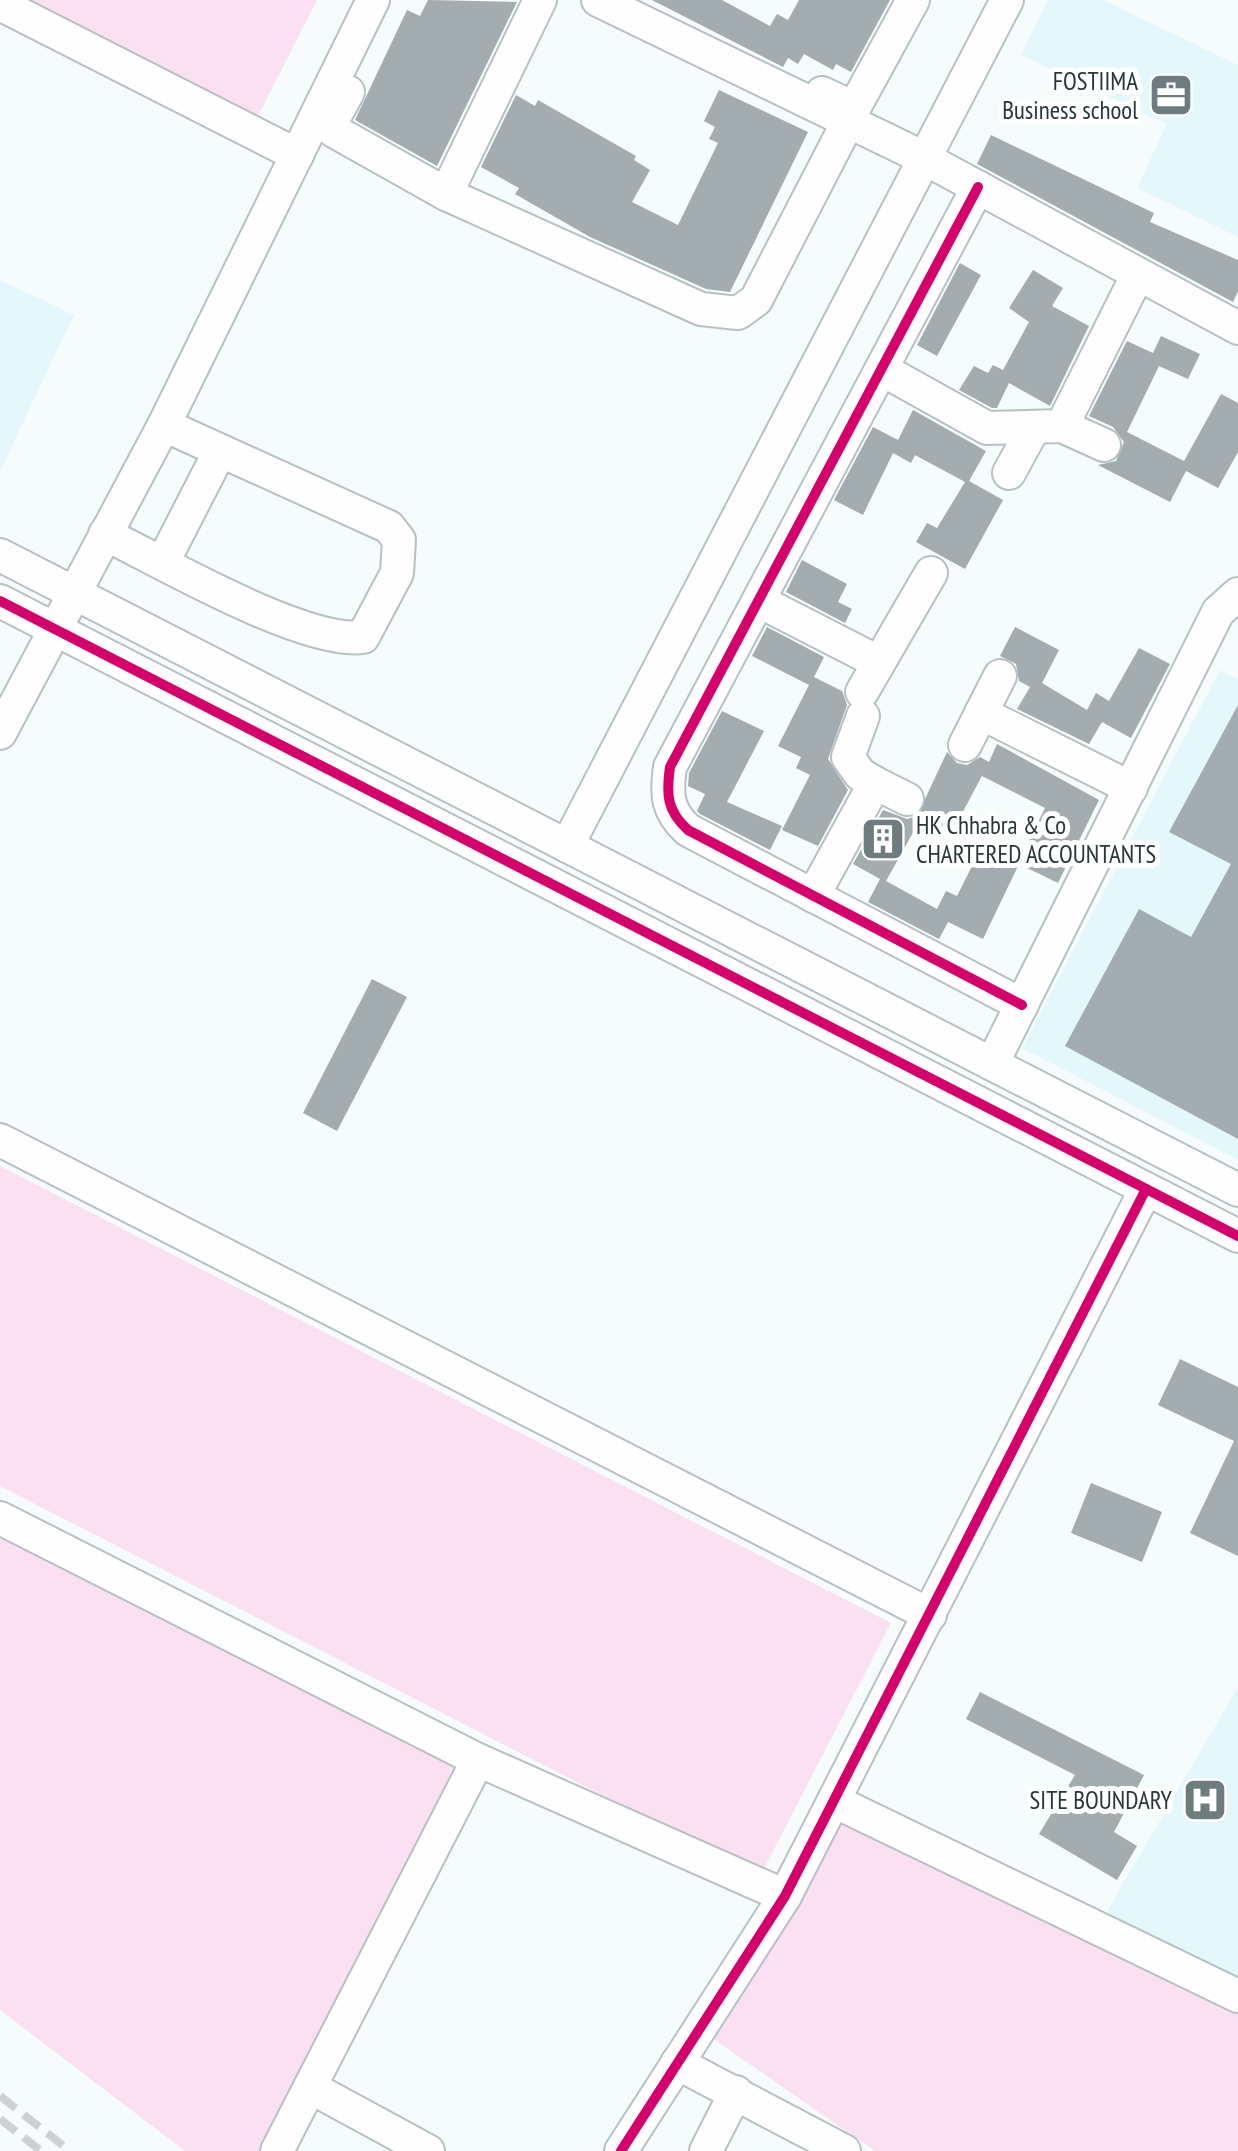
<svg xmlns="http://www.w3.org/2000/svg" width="1238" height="2151" viewBox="0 0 1238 2151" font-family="'PT Sans Narrow',sans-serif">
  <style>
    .built { fill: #e4f8fb }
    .green { fill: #fae0f0 }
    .building { fill: #a3acae; fill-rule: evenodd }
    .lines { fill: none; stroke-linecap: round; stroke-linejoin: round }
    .minor-casing { stroke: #b7c1c3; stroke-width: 36 }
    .minor { stroke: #fefeff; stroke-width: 32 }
    .rail { stroke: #ced0d2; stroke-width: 8; stroke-dasharray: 20 10; stroke-linecap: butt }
    .cycleway-casing { stroke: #fff; stroke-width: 16 }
    .cycleway { stroke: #d6006c; stroke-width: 10 }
    .labels { text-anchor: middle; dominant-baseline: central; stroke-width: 10; stroke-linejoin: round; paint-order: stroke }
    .poi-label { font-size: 25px; fill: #27373b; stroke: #fff; text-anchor: end }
  </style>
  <rect width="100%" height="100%" fill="#f6fbfc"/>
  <g class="built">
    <path d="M 1048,0 L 1103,0 L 1238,65 L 1238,237 L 1137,188 L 1167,124 L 1021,55 Z"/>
    <path d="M 0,280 L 74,315 L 0,471 Z"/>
    <path d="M 1220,670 L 1238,679 L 1238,1160 L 1022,1048 Z"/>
    <path d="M 1238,1687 L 1238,1979 L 1106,1913 Z"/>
  </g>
  <g class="green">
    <path d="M 31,0 L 317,0 L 256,120 Z"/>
    <path d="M 0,1166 L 891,1623 L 760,1876 L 0,1486 Z"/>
    <path d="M 0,1522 L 478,1760 L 278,2151 L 185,2151 L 0,2010 Z"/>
    <path d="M 834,1801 L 1238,2002 L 1238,2151 L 875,2151 L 699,2029 Z"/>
  </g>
  <g class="building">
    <path d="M 428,0 L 517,2 L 437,166 L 355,120 L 407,10 L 420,16 Z"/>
    <path d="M 652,0 L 722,0 L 770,26 L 777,14 L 788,20 L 799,0 L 890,0 L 851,72 L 836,64 L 833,70 L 804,54 L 798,64 L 788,58 L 783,67 Z"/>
    <path d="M 719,90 L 808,132 L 730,292 L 706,289 L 590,237 L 515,194 L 519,188 L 481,167 L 516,95 L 535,106 L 538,100 L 636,156 L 634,160 L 650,170 L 632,202 L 678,225 L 718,143 L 709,139 L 715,127 L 704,121 Z"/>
    <path d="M 991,135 L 1154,213 L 1150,222 L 1238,260 L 1238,291 L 1233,302 L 977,164 Z"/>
    <path d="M 960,263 L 981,275 L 937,356 L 917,345 Z"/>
    <path d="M 1033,270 L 1063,288 L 1052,306 L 1089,326 L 1050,406 L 1009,383 L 997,408 L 992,408 L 959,390 L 974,366 L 988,373 L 993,365 L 1003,370 L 1029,322 L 1009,308 Z"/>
    <path d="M 1161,336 L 1200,354 L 1188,379 L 1159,366 L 1127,432 L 1184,461 L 1221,394 L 1238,403 L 1238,452 L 1218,488 L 1186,471 L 1170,502 L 1098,465 L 1116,461 L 1124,442 L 1113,427 L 1089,416 L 1127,341 L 1153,353 Z"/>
    <path d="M 913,410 L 986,451 L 969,481 L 1003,500 L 965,569 L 916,542 L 927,523 L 937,528 L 965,482 L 915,455 L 911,463 L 893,453 L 863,515 L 834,500 L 873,427 L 898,440 Z"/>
    <path d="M 802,560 L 847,584 L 838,602 L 852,609 L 845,623 L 786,592 Z"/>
    <path d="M 767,627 L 824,657 L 814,677 L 842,691 L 847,705 L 828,759 L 848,790 L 818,846 L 782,830 L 810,775 L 796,768 L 801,757 L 778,746 L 809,685 L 752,656 Z"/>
    <path d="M 1015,627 L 1059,650 L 1042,683 L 1087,710 L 1096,693 L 1109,701 L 1139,648 L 1170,664 L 1131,738 L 1102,722 L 1089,744 L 1017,709 L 1030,687 L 1019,681 L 1016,664 L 1000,656 Z"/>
    <path d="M 1238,705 L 1238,1139 L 1065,1046 L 1139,909 L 1191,937 L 1231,864 L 1169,832 Z"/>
    <path d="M 722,711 L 764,731 L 727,802 L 782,826 L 770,850 L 700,814 L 697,811 L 705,794 L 688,786 L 689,773 Z"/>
    <path d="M 997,744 L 1099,800 L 1058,883 L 1019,864 L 983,939 L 948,922 L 939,939 L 868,902 L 880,879 L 853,864 L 883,810 L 907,819 L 917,816 L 947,752 L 957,763 L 967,765 L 980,757 L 989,762 ZM 984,772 L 982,776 L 1045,808 L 1020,859 L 982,846 L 957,896 L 946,891 L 937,909 L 886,881 L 920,820 L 950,836 Z"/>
    <path d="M 372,979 L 407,997 L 337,1131 L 303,1113 Z"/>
    <path d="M 1180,1359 L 1238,1387 L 1238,1556 L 1190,1533 L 1234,1441 L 1158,1405 Z"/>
    <path d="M 1091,1483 L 1162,1512 L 1142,1562 L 1071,1533 Z"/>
    <path d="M 980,1692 L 1144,1775 L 1114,1832 L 1137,1846 L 1117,1880 L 1039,1834 L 1075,1775 L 966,1719 Z"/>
  </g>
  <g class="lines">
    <defs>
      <g id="minor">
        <path d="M 540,0 L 446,194 L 701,309 L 738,313 L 756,300 L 848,122"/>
        <path d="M 598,0 L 922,157 L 1238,328"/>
        <path d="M 0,4 L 297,155"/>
        <path d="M 348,92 L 332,121 L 334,131 L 446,194"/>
        <path d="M 822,93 L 854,108 L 913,0"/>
        <path d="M 978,187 L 670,767 C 666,795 667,811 688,830 L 1022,1005"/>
        <path d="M 883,370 L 987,428 L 1062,426 L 1104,445"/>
        <path d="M 1062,426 L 1138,274"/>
        <path d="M 1009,473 L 1033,429"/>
        <path d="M 105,534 C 162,562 305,645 363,637 L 397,573 L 399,540 L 389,527 L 164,425"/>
        <path d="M 0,555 L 1238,1190"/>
        <path d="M 163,562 L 220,451"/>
        <path d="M 0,601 L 1238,1236"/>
        <path d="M 759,601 L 878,662"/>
        <path d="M 862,692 L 931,573"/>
        <path d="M 981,713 L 1131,788"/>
        <path d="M 0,733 L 164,425 L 373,0"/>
        <path d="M 965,745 L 1000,676"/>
        <path d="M 875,783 L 907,799"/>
        <path d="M 567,846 L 1007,0"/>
        <path d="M 813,896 L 875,783 L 860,774 L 848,757 L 863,716"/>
        <path d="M 992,1064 L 1218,612 L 1238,594"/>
        <path d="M 0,1140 L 930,1615"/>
        <path d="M 0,1518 L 478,1760 L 785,1896"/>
        <path d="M 834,1801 L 1238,1996"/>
        <path d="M 677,2063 L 844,2151"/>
        <path d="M 310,2087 L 428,2151"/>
        <path d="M 277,2151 L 478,1760"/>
        <path d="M 621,2151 L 785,1896 L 1146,1189"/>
        <path d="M 706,2151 L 736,2092"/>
      </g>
    </defs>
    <use href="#minor" class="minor-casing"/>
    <use href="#minor" class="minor"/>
    <g class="rail">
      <path d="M 0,2096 L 70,2151"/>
      <path d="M 0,2119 L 41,2151"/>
    </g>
    <defs>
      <g id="cycleway">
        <path d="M 978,187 L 670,767 C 666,795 667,811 688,830 L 1022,1005"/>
        <path d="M 0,601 L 1238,1236"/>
        <path d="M 621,2151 L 785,1896 L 1146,1189"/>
      </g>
    </defs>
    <use href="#cycleway" class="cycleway-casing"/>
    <use href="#cycleway" class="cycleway"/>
  </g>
  <defs>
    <symbol id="office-square" viewBox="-11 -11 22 22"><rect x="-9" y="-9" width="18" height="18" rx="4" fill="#6f7c7f" stroke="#fff"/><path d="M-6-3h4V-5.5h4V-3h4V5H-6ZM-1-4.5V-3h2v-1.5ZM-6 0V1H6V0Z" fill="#fff"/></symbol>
    <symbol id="building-square" viewBox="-11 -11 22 22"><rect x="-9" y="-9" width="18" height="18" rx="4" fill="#6f7c7f" stroke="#fff"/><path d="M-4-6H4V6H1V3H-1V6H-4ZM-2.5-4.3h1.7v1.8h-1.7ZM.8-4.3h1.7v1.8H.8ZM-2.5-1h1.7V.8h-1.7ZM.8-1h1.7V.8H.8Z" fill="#fff"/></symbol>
    <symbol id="hospital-square" viewBox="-11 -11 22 22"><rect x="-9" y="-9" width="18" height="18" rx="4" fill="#6f7c7f" stroke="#fff"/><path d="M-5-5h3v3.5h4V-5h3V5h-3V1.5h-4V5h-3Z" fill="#fff"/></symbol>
  </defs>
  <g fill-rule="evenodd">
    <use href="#office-square" x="1146" y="70" width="50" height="50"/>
    <use href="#building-square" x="858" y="814" width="50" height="50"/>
    <use href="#hospital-square" x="1180" y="1775" width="50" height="50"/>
  </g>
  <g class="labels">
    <g class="poi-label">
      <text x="1138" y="81">FOSTIIMA<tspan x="1138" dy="29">Business school</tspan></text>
      <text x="916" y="825" text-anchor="start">HK Chhabra &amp; Co<tspan x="916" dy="29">CHARTERED ACCOUNTANTS</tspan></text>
      <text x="1172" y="1800">SITE BOUNDARY</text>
    </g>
  </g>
</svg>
